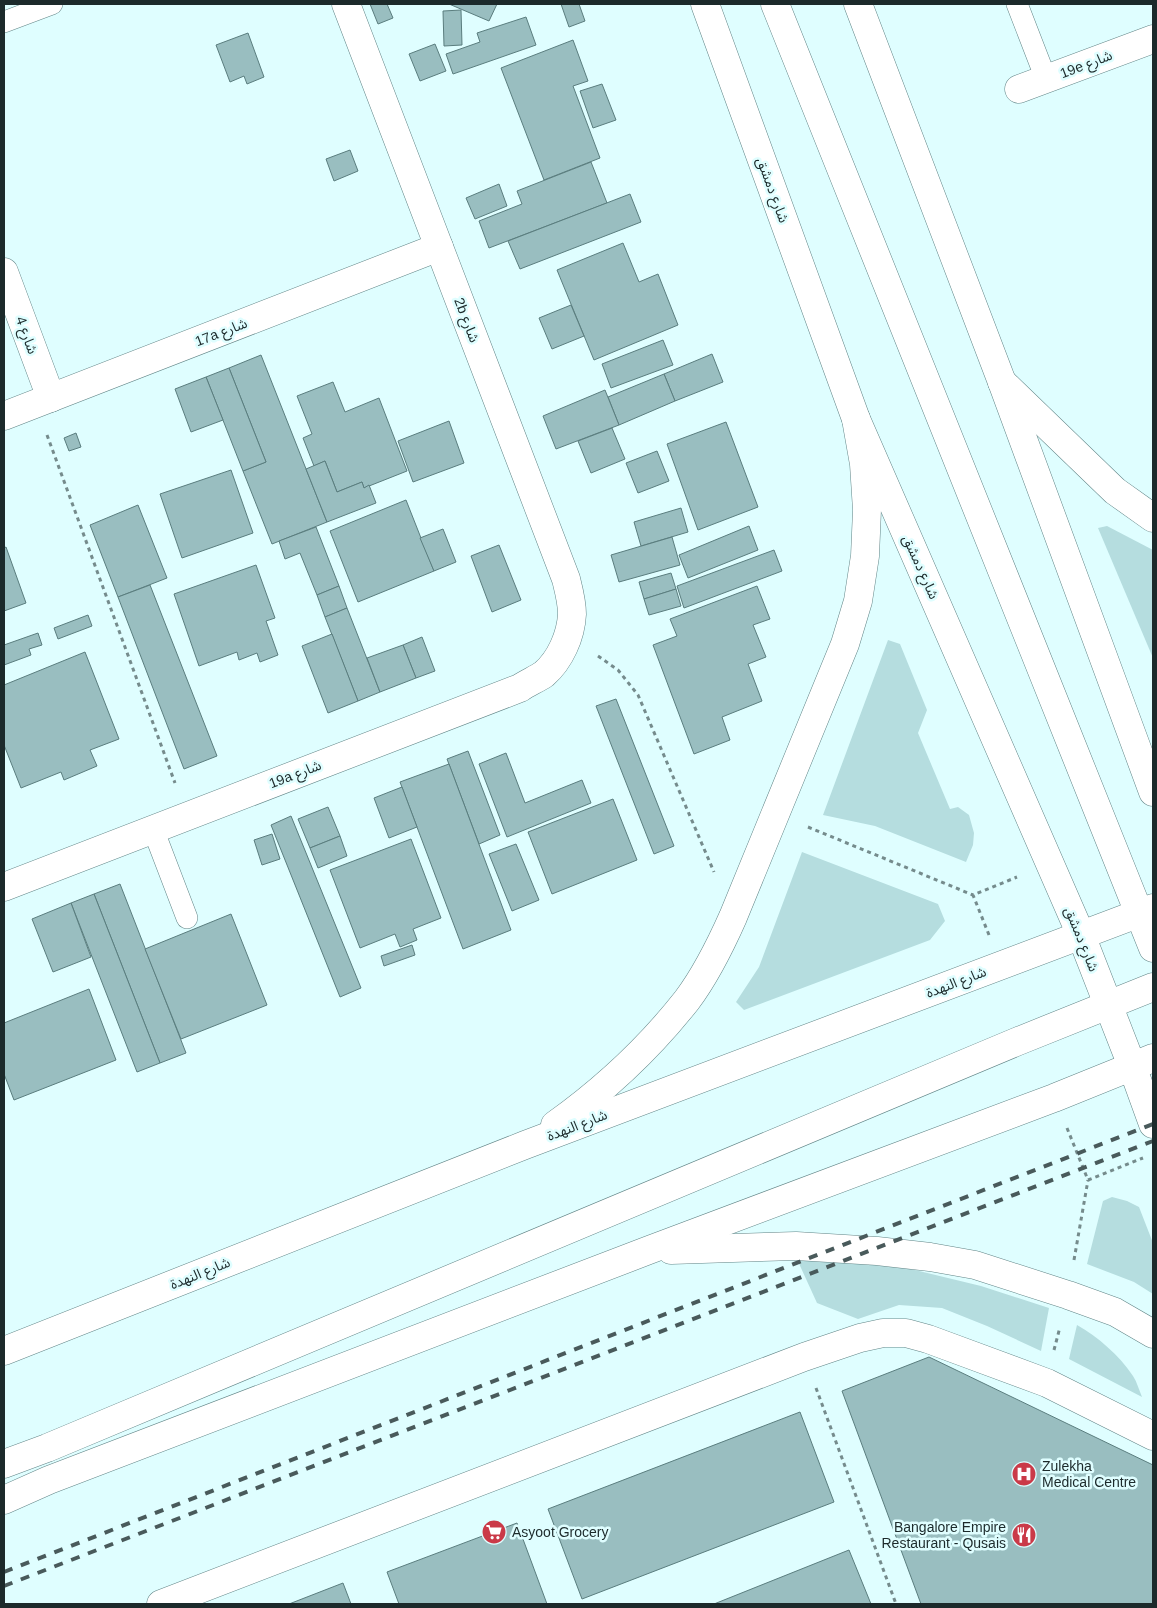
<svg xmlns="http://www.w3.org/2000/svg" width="1157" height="1608" viewBox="0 0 1157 1608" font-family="Arial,'Noto Sans Arabic',sans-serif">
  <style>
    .green { fill: #b5dddf }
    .building { fill: #99bec0; stroke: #5a7d7e }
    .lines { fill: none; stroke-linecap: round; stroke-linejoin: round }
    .service-casing { stroke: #628587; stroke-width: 22 }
    .minor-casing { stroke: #628587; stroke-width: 29 }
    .secondary-casing { stroke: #628587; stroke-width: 29 }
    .primary-casing { stroke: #628587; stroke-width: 29 }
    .path { stroke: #758b8c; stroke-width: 3; stroke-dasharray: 4 4; stroke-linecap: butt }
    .service { stroke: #fff; stroke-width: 21 }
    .minor { stroke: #fff; stroke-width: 28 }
    .secondary { stroke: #fff; stroke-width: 28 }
    .primary { stroke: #fff; stroke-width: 28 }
    .rail { stroke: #495a5b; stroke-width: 4; stroke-dasharray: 9 9; stroke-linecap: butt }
    .labels { text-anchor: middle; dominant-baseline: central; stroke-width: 5; stroke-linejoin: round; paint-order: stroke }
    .street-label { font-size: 14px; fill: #1c2a2b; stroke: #dffeff }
    .poi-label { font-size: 14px; fill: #1c2a2b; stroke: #dffeff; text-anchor: start }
  </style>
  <rect width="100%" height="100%" fill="#dffeff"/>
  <g class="green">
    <path d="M 1107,526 L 1153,550 L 1153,658 L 1098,528 Z"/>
    <path d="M 888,640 L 900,644 L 927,710 L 918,733 L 950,809 L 958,807 L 969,815 L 974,833 L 973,845 L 966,862 L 875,826 L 823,815 Z"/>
    <path d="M 802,852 L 938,904 L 945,921 L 930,940 L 744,1010 L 736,1002 L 759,967 Z"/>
    <path d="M 1112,1197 L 1127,1201 L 1139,1207 L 1153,1243 L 1153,1294 L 1134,1282 L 1087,1264 L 1103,1201 Z"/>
    <path d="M 796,1257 L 890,1264 L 981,1286 L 1049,1308 L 1041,1351 L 987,1326 L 942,1308 L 899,1305 L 858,1319 L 817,1303 Z"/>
    <path d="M 1077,1325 C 1098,1337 1119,1355 1133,1376 C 1137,1382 1139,1390 1142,1397 L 1069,1359 Z"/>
  </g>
  <g class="building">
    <path d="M 370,4 L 387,4 L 393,18 L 378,24 Z"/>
    <path d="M 449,4 L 497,4 L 489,21 Z"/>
    <path d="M 561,4 L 579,4 L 585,21 L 569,27 Z"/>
    <path d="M 461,10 L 462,45 L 444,46 L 443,11 Z"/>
    <path d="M 526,17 L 536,45 L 453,74 L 446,54 L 480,42 L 477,33 Z"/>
    <path d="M 248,33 L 264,77 L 247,84 L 244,76 L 230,82 L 216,45 Z"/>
    <path d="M 573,40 L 588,81 L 573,86 L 600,158 L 544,180 L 501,68 Z"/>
    <path d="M 435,44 L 446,71 L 420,81 L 409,54 Z"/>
    <path d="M 602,84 L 616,120 L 593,128 L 580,91 Z"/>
    <path d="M 350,150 L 358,171 L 334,181 L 326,159 Z"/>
    <path d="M 591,162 L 607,203 L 489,248 L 479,221 L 522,204 L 517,191 Z"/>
    <path d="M 499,184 L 507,206 L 475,219 L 466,198 Z"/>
    <path d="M 630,194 L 641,222 L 520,269 L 508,241 Z"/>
    <path d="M 623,243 L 639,282 L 658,274 L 678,325 L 594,360 L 557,270 Z"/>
    <path d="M 571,305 L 584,336 L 552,349 L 539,318 Z"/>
    <path d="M 663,340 L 673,365 L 611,388 L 602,364 Z"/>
    <path d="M 712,354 L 723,382 L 675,401 L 664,374 Z"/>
    <path d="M 261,355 L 327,522 L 272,544 L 243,471 L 266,462 L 229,368 Z"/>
    <path d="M 229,368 L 266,462 L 243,471 L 206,377 Z"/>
    <path d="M 664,374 L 675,401 L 619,425 L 608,397 Z"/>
    <path d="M 206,377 L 223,420 L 191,432 L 175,389 Z"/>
    <path d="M 333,382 L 345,412 L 379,398 L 407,471 L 364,488 L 362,482 L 337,492 L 325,461 L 314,466 L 303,438 L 312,434 L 297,396 Z"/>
    <path d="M 605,390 L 619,425 L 556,449 L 543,416 Z"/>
    <path d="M 449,421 L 464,463 L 413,482 L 398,441 Z"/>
    <path d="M 726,422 L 758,507 L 698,530 L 667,444 Z"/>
    <path d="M 612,428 L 625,459 L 591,473 L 578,441 Z"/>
    <path d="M 76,433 L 81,447 L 69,451 L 64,438 Z"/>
    <path d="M 657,451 L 669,481 L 638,493 L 626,463 Z"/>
    <path d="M 325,461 L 337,492 L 362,482 L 364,488 L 369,485 L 376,503 L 327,522 L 306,469 Z"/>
    <path d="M 231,470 L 253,533 L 182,558 L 160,494 Z"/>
    <path d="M 406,500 L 434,571 L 358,602 L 330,531 Z"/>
    <path d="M 138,505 L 167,578 L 118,597 L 90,525 Z"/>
    <path d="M 681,508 L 688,532 L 641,546 L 634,522 Z"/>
    <path d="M 749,526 L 758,550 L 688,578 L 679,555 Z"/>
    <path d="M 316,527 L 339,586 L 317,595 L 300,553 L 285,559 L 279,541 Z"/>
    <path d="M 443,529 L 456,562 L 434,571 L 420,538 Z"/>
    <path d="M 672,537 L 680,565 L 619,582 L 611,555 Z"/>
    <path d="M 499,545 L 521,600 L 492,612 L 471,556 Z"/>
    <path d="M 6,547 L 26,603 L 4,611 L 4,548 Z"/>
    <path d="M 774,550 L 782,571 L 684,608 L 677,586 Z"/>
    <path d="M 256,565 L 275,618 L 266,621 L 278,655 L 260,662 L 257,653 L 239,660 L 237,652 L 199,666 L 174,594 Z"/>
    <path d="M 671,573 L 676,589 L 644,599 L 639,582 Z"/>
    <path d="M 150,585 L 217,756 L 184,769 L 118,597 Z"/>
    <path d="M 339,586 L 347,608 L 325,617 L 317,595 Z"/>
    <path d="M 757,586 L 770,619 L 753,625 L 766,657 L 748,664 L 762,701 L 722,717 L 730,740 L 694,754 L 653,645 L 677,636 L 670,619 Z"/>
    <path d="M 676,589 L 681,606 L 649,615 L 644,599 Z"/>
    <path d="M 347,608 L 380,692 L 358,701 L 325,617 Z"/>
    <path d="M 88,615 L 92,626 L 58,639 L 54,628 Z"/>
    <path d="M 38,633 L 42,645 L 29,649 L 31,655 L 4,665 L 4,645 Z"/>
    <path d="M 332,634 L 358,701 L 328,713 L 302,646 Z"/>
    <path d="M 422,637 L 435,671 L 416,678 L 403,645 Z"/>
    <path d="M 403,645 L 416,678 L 380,692 L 367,658 Z"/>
    <path d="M 85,652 L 119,739 L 90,750 L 97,766 L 64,780 L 61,772 L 21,788 L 4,745 L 4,685 Z"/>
    <path d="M 616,699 L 674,846 L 654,854 L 596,706 Z"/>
    <path d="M 468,751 L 500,835 L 479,844 L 447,759 Z"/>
    <path d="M 506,753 L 525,803 L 582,780 L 591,803 L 507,837 L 479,764 Z"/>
    <path d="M 449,764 L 511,930 L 463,949 L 400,782 Z"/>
    <path d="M 402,787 L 417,827 L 389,838 L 374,798 Z"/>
    <path d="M 613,799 L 637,860 L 552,894 L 528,832 Z"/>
    <path d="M 328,807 L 340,836 L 310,848 L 298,819 Z"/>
    <path d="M 291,816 L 361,988 L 340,997 L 271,825 Z"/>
    <path d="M 272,834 L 280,859 L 262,865 L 254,840 Z"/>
    <path d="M 340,836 L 347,856 L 318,868 L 310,848 Z"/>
    <path d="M 411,839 L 441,918 L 413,929 L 417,940 L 400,947 L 395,934 L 360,948 L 330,870 Z"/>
    <path d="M 516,844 L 539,900 L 512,911 L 489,854 Z"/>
    <path d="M 120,884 L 186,1053 L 160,1063 L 94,894 Z"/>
    <path d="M 94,894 L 160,1063 L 137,1072 L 71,903 Z"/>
    <path d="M 71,903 L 91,957 L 53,972 L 32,919 Z"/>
    <path d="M 231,914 L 267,1005 L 181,1039 L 145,949 Z"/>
    <path d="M 412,945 L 415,955 L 384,966 L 381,956 Z"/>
    <path d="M 89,989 L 116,1060 L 14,1100 L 4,1074 L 4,1023 Z"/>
    <path d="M 929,1357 L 1153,1465 L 1153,1604 L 921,1604 L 842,1391 Z"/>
    <path d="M 800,1412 L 834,1502 L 582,1599 L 548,1509 Z"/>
    <path d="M 517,1523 L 547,1604 L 399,1604 L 387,1572 Z"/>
    <path d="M 849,1550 L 871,1604 L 714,1604 Z"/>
    <path d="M 343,1583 L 351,1604 L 289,1604 Z"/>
  </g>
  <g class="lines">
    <defs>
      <g id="service">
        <path d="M 1017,4 L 1046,79"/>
        <path d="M 4,22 L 52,4"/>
        <path d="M 153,829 L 187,918"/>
      </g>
      <g id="minor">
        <path d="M 1019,89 L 1153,39"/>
        <path d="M 4,272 L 51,398"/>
        <path d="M 4,416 L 439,247"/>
        <path d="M 4,887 L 520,688 C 527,683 537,679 544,674 C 560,660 571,636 572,614 C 572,602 569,591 566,579 L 346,4"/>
        <path d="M 161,1604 L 804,1357 L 860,1338 L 883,1333 L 906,1333 L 928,1339 L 1047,1383 L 1153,1436"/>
      </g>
      <g id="secondary">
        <path d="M 705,4 L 856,419 L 1081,935"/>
        <path d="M 858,4 L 1002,382 L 1153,792"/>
      </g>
      <g id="primary">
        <path d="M 775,4 L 1153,948"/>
        <path d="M 1002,382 L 1115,491 L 1153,518"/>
        <path d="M 1081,935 L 1132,1066 L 1153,1124"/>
        <path d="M 555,1125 C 604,1090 650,1047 687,1000 C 705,976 721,944 733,917 L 845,644 L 858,601 L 865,556 L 867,510 L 864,464 L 856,419"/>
        <path d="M 671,1250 L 796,1246 L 877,1251 L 930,1257 L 975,1265 L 1068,1295 L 1115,1312 L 1153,1334"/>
        <path d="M 4,1351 L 525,1145 L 1153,908"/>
        <path d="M 4,1464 L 47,1448 L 1016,1042 L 1153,987"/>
        <path d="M 4,1500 L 49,1480 L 649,1250 L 1054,1098 L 1153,1058"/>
      </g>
    </defs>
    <use href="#service" class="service-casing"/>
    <use href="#minor" class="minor-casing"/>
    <use href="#secondary" class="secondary-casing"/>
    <use href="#primary" class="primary-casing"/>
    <g class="path">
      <path d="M 47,435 L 175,783"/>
      <path d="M 598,656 L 618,670 L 638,695 L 714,872"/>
      <path d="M 808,827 L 973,895"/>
      <path d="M 989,935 L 973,895 L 1017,877"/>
      <path d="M 1067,1128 L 1088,1180 L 1143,1158"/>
      <path d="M 1074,1260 L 1088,1180"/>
      <path d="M 1054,1350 L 1060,1327"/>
      <path d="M 816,1388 L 896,1604"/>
    </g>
    <use href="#service" class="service"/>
    <use href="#minor" class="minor"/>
    <use href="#secondary" class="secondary"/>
    <use href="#primary" class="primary"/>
    <g class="rail">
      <path d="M 4,1572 L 1153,1124"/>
      <path d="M 4,1586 L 1153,1141"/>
    </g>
  </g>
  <defs>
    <symbol id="hospital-disc" viewBox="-11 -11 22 22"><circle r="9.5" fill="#ca3a48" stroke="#dffeff"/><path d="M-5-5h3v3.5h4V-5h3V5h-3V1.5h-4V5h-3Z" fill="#fff"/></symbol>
    <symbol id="supermarket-disc" viewBox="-11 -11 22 22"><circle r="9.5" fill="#ca3a48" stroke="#dffeff"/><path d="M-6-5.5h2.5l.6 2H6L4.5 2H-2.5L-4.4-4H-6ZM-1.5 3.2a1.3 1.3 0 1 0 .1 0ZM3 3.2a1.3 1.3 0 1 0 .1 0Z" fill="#fff"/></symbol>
    <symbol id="restaurant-disc" viewBox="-11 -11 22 22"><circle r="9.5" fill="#ca3a48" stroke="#dffeff"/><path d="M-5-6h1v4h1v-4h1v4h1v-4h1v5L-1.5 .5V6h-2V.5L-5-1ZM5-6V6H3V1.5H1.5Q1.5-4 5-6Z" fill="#fff"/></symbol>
  </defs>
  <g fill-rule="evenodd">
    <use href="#hospital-disc" x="1010" y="1460" width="28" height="28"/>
    <use href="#supermarket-disc" x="480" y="1518" width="28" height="28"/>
    <use href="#restaurant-disc" x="1010" y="1521" width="28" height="28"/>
  </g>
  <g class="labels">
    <g class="street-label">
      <text transform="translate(1086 64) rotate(-21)">19e شارع</text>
      <text transform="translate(773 190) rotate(70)">شارع دمشق</text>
      <text transform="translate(467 320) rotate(69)">2b شارع</text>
      <text transform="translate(221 332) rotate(-21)">17a شارع</text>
      <text transform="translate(27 335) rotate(70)">شارع 4</text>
      <text transform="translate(921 567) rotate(66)">شارع دمشق</text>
      <text transform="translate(295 774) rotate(-21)">19a شارع</text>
      <text transform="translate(1082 939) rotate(68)">شارع دمشق</text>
      <text transform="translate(956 982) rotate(-21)">شارع النهدة</text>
      <text transform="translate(577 1125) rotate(-21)">شارع النهدة</text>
      <text transform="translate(200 1273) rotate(-22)">شارع النهدة</text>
    </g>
    <g class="poi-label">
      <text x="1042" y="1466">Zulekha<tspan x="1042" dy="16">Medical Centre</tspan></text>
      <text x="1006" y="1527" text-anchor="end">Bangalore Empire<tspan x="1006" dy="16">Restaurant - Qusais</tspan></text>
      <text x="512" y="1532">Asyoot Grocery</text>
    </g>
  </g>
  <rect width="1157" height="1608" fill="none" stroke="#1c2a2b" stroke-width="10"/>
</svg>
